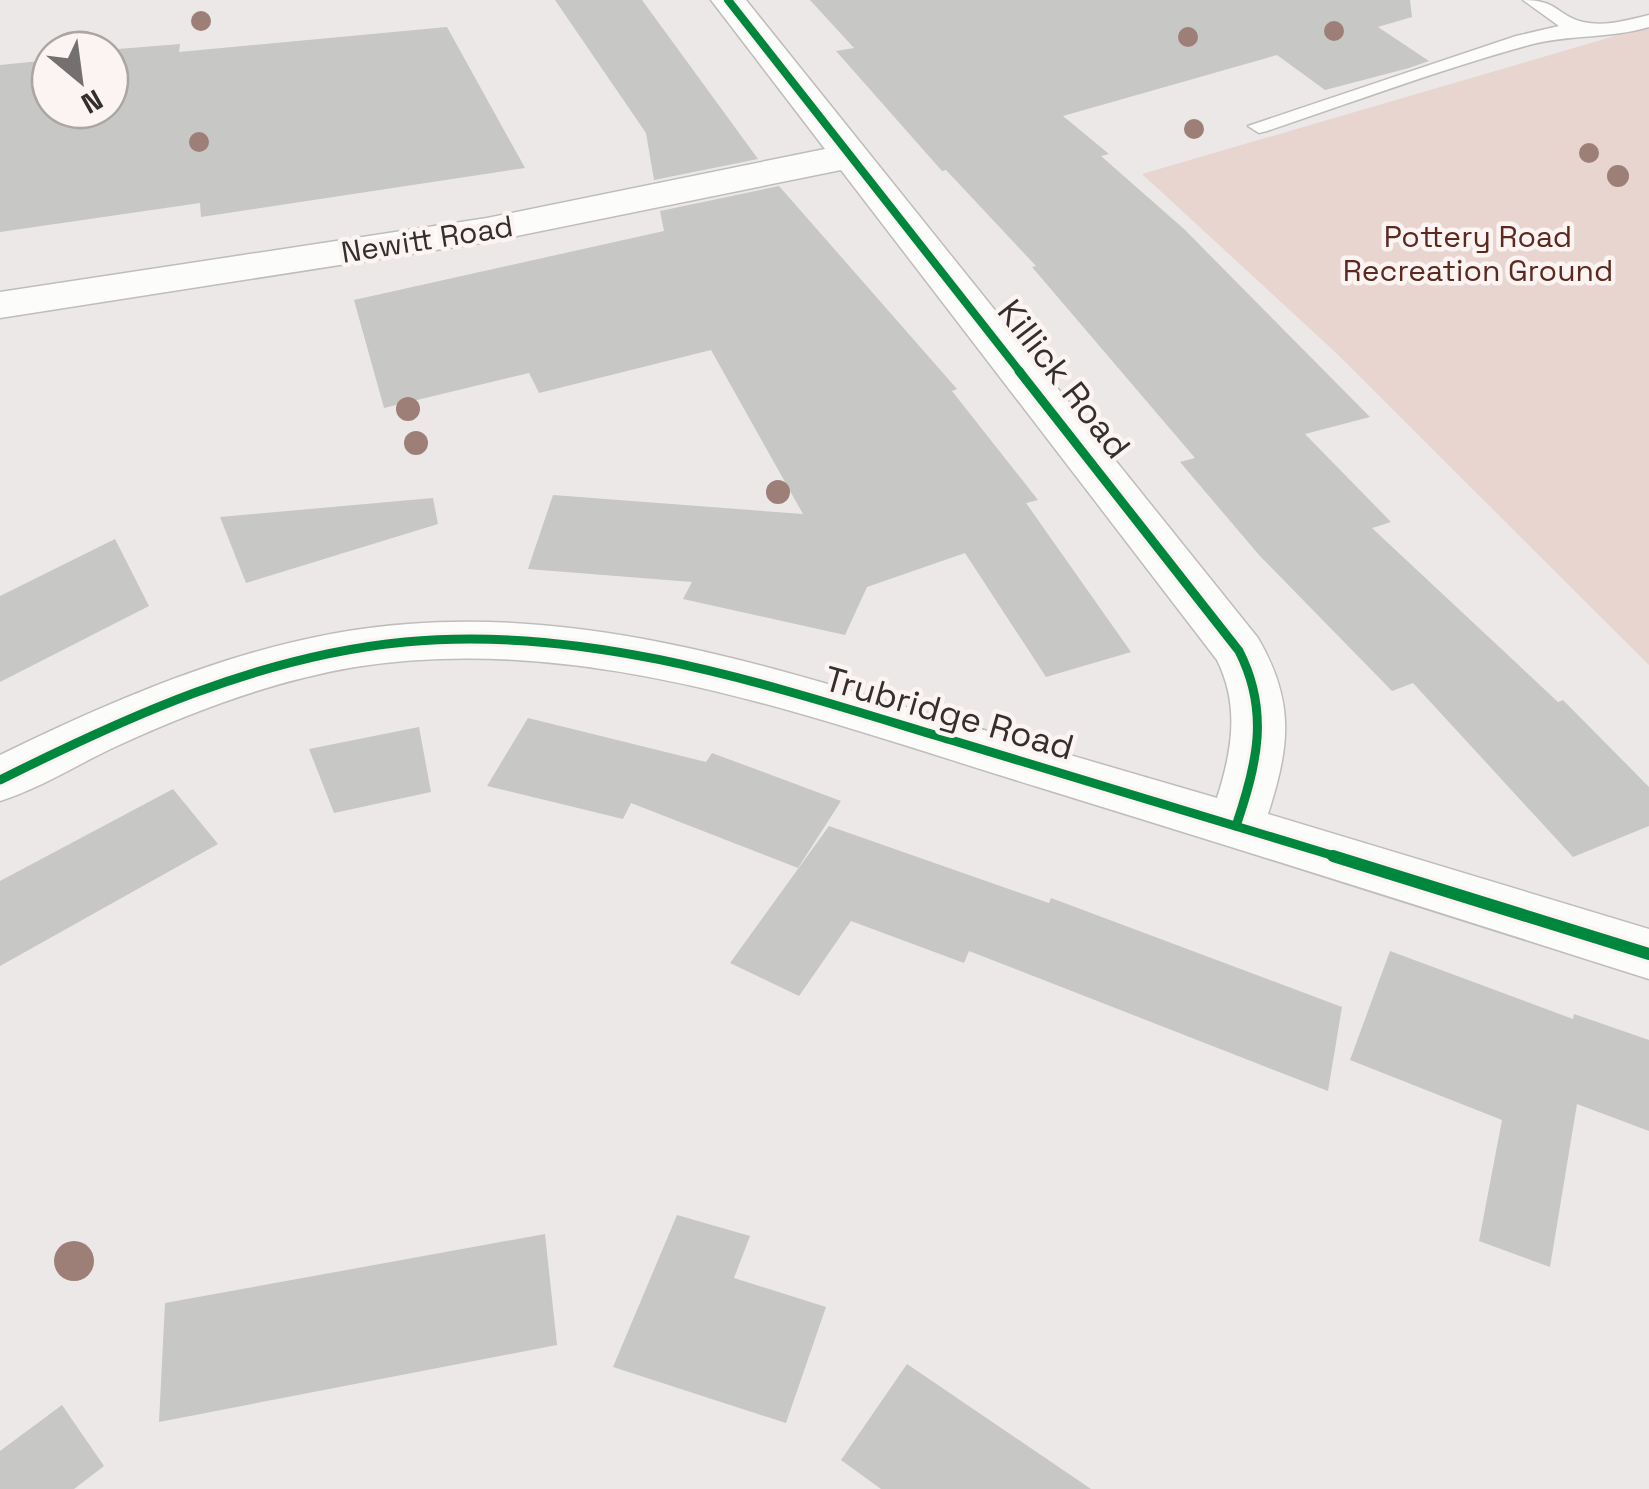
<svg xmlns="http://www.w3.org/2000/svg" width="1649" height="1489" viewBox="0 0 1649 1489" font-family="'Space Grotesk',sans-serif">
  <style>
    .green { fill: #e8d5d0 }
    .building { fill: #c7c7c5 }
    .lines { fill: none; stroke-linecap: round; stroke-linejoin: round }
    .lane-casing { stroke: #bfbcbc; stroke-width: 3 }
    .street-casing { stroke: #bfbcbc; stroke-width: 3 }
    .lane { fill: #fcfcfb; fill-rule: evenodd }
    .street { fill: #fcfcfb; fill-rule: evenodd }
    .cycleway-far2-casing { stroke: #fcf4f2; stroke-width: 12 }
    .cycleway-far1-casing { stroke: #fcf4f2; stroke-width: 15 }
    .cycleway-casing { stroke: #fcf4f2; stroke-width: 19 }
    .cycleway-far2 { stroke: #00873e; stroke-width: 8 }
    .cycleway-far1 { stroke: #00873e; stroke-width: 9 }
    .cycleway { stroke: #00873e; stroke-width: 12 }
    .tree { fill: #9d7f78 }
    .labels { text-anchor: middle; dominant-baseline: central; stroke-width: 9; stroke-linejoin: round; paint-order: stroke }
    .far-park-label { font-size: 30px; fill: #5c291e; stroke: #fcf4f2 }
    .far-street-label { font-size: 30px; fill: #322f2e; stroke: #fcf4f2 }
    .street-label { font-size: 35px; fill: #322f2e; stroke: #fcf4f2 }
  </style>
  <rect width="100%" height="100%" fill="#ece8e7"/>
  <path class="green" d="M 1649,26 L 1649,665 L 1333,350 L 1142,174 Z"/>
  <g class="building">
    <path d="M 555,0 L 642,0 L 758,159 L 654,180 L 646,133 Z"/>
    <path d="M 810,0 L 1410,0 L 1412,17 L 1378,27 L 1429,61 L 1409,68 L 1325,90 L 1277,55 L 1063,116 L 1109,154 L 1101,156 L 1184,229 L 1370,417 L 1305,434 L 1391,522 L 1372,528 L 1558,702 L 1563,700 L 1649,787 L 1649,826 L 1573,857 L 1413,683 L 1392,691 L 1259,555 L 1180,462 L 1195,458 L 1032,267 L 1036,266 L 946,170 L 942,171 L 836,51 L 854,48 Z"/>
    <path d="M 447,27 L 525,168 L 201,217 L 200,203 L 0,232 L 0,65 L 50,60 L 50,110 L 110,110 L 110,54 L 118,49 L 180,44 L 179,52 Z"/>
    <path d="M 779,186 L 957,389 L 952,391 L 1038,500 L 1026,503 L 1131,652 L 1046,677 L 965,553 L 867,587 L 845,635 L 683,599 L 692,582 L 528,569 L 553,495 L 803,514 L 711,350 L 539,393 L 529,373 L 384,408 L 354,300 L 664,231 L 660,211 Z"/>
    <path d="M 433,498 L 438,524 L 246,583 L 220,517 Z"/>
    <path d="M 115,539 L 149,606 L 0,682 L 0,596 Z"/>
    <path d="M 528,718 L 706,762 L 712,753 L 841,801 L 798,868 L 631,803 L 623,819 L 487,786 Z"/>
    <path d="M 419,727 L 431,792 L 334,813 L 309,749 Z"/>
    <path d="M 173,789 L 218,844 L 0,966 L 0,881 Z"/>
    <path d="M 829,826 L 1049,903 L 1051,898 L 1342,1007 L 1328,1091 L 969,951 L 964,963 L 851,921 L 799,996 L 730,963 Z"/>
    <path d="M 1390,951 L 1573,1019 L 1574,1014 L 1649,1040 L 1649,1131 L 1577,1104 L 1550,1267 L 1479,1241 L 1502,1120 L 1350,1060 Z"/>
    <path d="M 677,1215 L 750,1236 L 734,1278 L 826,1307 L 786,1423 L 613,1367 Z"/>
    <path d="M 545,1234 L 557,1345 L 159,1422 L 165,1303 Z"/>
    <path d="M 907,1364 L 1091,1489 L 881,1489 L 841,1460 Z"/>
    <path d="M 62,1405 L 104,1466 L 74,1489 L 0,1489 L 0,1451 Z"/>
  </g>
  <g class="lines">
    <defs>
      <path id="lane" d="M 1523,0 C 1559,0 1557,16 1583,22 C 1605,27 1628,20 1649,15 L 1649,27 C 1609,39 1569,34 1529,45 C 1441,69 1354,102 1267,131 L 1259,133 L 1248,126 L 1516,36 L 1559,26 Z"/>
      <path id="street" d="M 711,0 L 746,0 L 1258,638 C 1295,702 1290,745 1268,814 L 1649,929 L 1649,979 C 1446,914 1242,850 1038,787 C 818,720 589,630 355,667 C 272,681 193,711 117,746 C 78,764 41,788 0,801 L 0,755 C 127,693 265,634 408,624 C 583,610 753,661 919,711 C 1018,740 1118,769 1217,798 C 1232,751 1240,706 1217,660 L 841,170 L 487,242 L 0,318 L 0,292 L 487,218 L 825,149 Z"/>
    </defs>
    <use href="#lane" class="lane-casing"/>
    <use href="#street" class="street-casing"/>
    <use href="#lane" class="lane"/>
    <use href="#street" class="street"/>
    <defs>
      <path id="cycleway-far2" d="M 728,0 L 1021,373"/>
      <g id="cycleway-far1">
        <path d="M 1019,371 L 1239,651 C 1270,712 1257,764 1236,826"/>
        <path d="M 0,780 C 128,716 260,656 405,642 C 591,624 775,687 951,740 C 1081,780 1211,818 1341,858"/>
      </g>
      <path id="cycleway" d="M 1333,856 L 1649,954"/>
    </defs>
    <use href="#cycleway-far2" class="cycleway-far2-casing"/>
    <use href="#cycleway-far1" class="cycleway-far1-casing"/>
    <use href="#cycleway" class="cycleway-casing"/>
    <use href="#cycleway-far2" class="cycleway-far2"/>
    <use href="#cycleway-far1" class="cycleway-far1"/>
    <use href="#cycleway" class="cycleway"/>
  </g>
  <g class="tree">
    <circle cx="201" cy="21" r="10"/>
    <circle cx="1334" cy="31" r="10"/>
    <circle cx="1188" cy="37" r="10"/>
    <circle cx="1194" cy="129" r="10"/>
    <circle cx="199" cy="142" r="10"/>
    <circle cx="1589" cy="153" r="10"/>
    <circle cx="1618" cy="176" r="11"/>
    <circle cx="408" cy="409" r="12"/>
    <circle cx="416" cy="443" r="12"/>
    <circle cx="778" cy="492" r="12"/>
    <circle cx="74" cy="1261" r="20"/>
  </g>
  <g class="labels">
    <g class="far-park-label">
      <text x="1478" y="236">Pottery Road<tspan x="1478" dy="34">Recreation Ground</tspan></text>
    </g>
    <g class="far-street-label">
      <text transform="translate(427 239) rotate(-9)">Newitt Road</text>
    </g>
    <g class="street-label">
      <text transform="translate(1064 379) rotate(52)">Killick Road</text>
      <text transform="translate(949 713) rotate(16)">Trubridge Road</text>
    </g>
  </g>
  <g transform="translate(80 80) rotate(151)"><circle r="48" fill="#fcf4f2" stroke="#aba5a4" stroke-width="2.5"/>
  <path d="M0-8L18 38L0 25L-18 38Z" fill="#73706f"/>
  <text y="-15" font-size="28" font-weight="bold" text-anchor="middle" fill="#322f2e">N</text>
  </g>
</svg>
